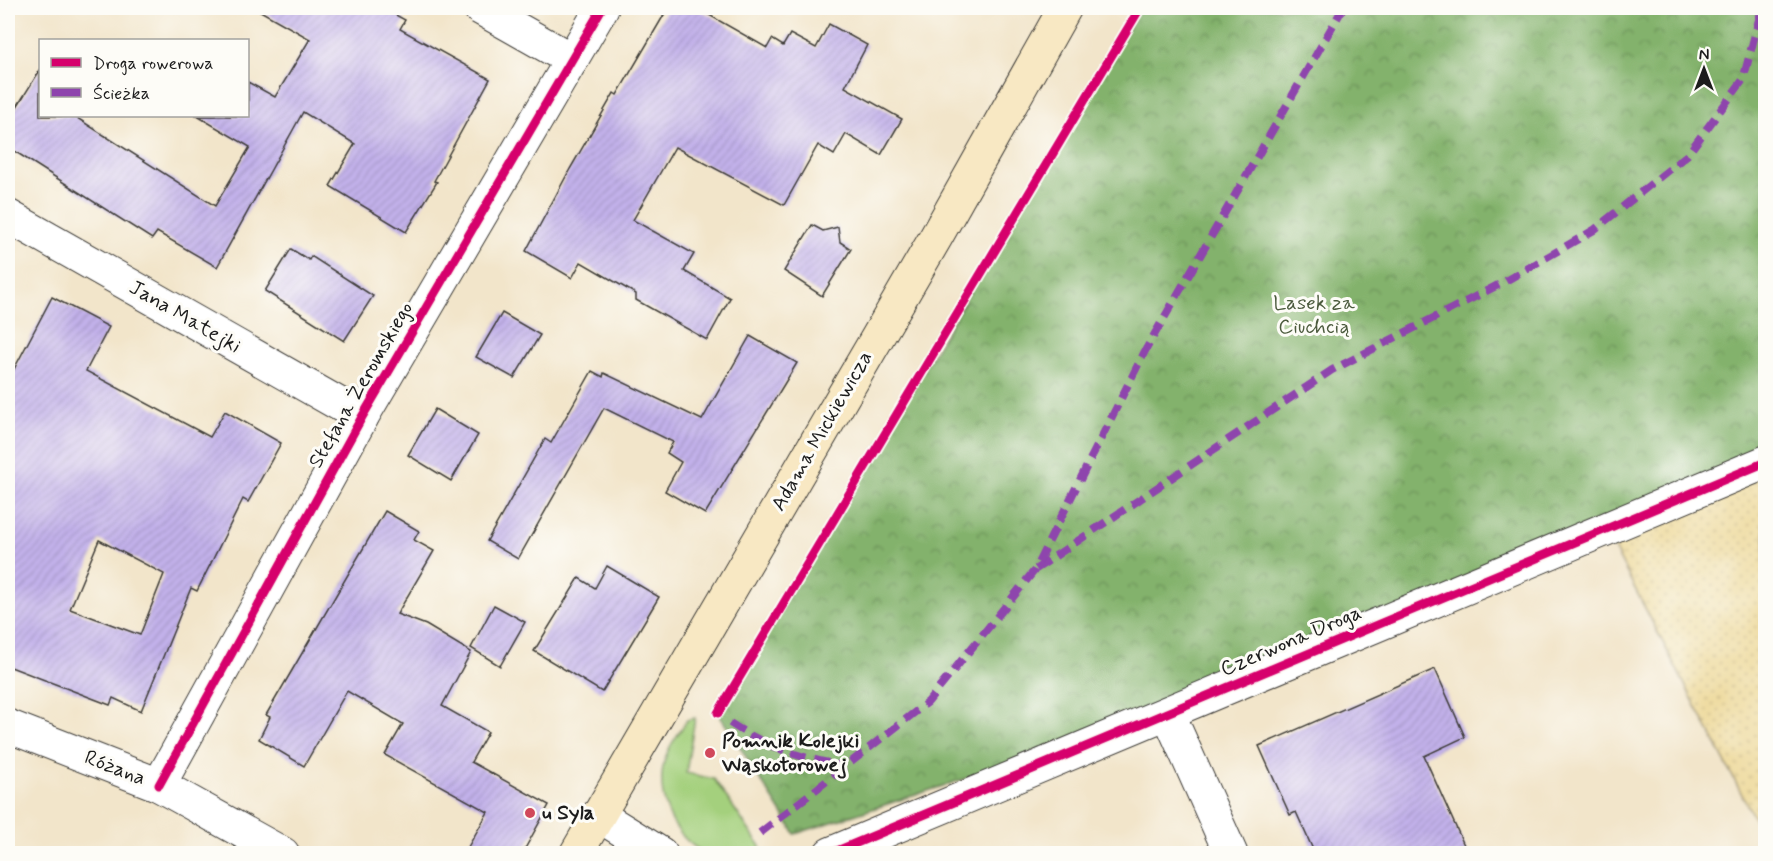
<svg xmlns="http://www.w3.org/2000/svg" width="1773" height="861" viewBox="0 0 1773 861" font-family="Mynerve,sans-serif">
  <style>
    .grass { fill: #a4d07d; stroke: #60764c; stroke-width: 1.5 }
    .forest { fill: url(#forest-crowns); stroke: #506744; stroke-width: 1.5 }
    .sand { fill: url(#sand-dots); stroke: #857b5d; stroke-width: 1.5 }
    .building { fill: url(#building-hatch); fill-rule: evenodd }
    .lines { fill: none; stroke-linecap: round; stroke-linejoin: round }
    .minor-casing { stroke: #3c3a36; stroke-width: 35 }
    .secondary-casing { stroke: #3c3a36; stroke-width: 35 }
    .minor { stroke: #fff; stroke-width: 33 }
    .secondary { stroke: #f8e8c3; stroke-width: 33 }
    .quiet { stroke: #8e44ad; stroke-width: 8; stroke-dasharray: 15 8; stroke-linecap: butt }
    .cycleway-casing { stroke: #fdfcf7; stroke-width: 13 }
    .cycleway { stroke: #d6006c; stroke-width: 9 }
    .poi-dot { fill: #d1495b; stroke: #fdfcf7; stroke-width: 2 }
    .labels { text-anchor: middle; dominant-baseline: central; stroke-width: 6; stroke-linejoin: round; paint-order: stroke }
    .park-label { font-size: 21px; fill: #4c5b3e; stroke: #fdfcf7 }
    .street-label { font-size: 21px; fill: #1c1c1c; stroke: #fdfcf7 }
    .poi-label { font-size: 21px; font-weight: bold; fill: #1c1c1c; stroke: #fdfcf7; text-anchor: start }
  </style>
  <defs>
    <pattern id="forest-crowns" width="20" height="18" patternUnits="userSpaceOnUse" patternTransform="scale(1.5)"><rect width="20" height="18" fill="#83b26c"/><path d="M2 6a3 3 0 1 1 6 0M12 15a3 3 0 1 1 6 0" fill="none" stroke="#6a9058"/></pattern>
    <pattern id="sand-dots" width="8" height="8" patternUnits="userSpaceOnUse" patternTransform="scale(1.5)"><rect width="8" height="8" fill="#eeda9e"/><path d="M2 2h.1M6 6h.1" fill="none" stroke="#ccba88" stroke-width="1.8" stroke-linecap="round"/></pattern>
    <pattern id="building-hatch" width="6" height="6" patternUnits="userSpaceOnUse" patternTransform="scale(1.5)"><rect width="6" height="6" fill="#c2b1ea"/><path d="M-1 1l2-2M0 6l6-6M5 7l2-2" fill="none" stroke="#a698c8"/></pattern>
  </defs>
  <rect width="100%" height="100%" fill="#fdfcf7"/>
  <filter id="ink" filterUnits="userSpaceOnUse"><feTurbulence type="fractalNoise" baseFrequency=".0167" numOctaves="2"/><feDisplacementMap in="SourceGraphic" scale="12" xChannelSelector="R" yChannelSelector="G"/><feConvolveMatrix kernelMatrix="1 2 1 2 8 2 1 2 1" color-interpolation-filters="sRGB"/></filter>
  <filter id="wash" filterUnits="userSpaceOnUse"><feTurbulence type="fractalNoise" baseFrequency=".008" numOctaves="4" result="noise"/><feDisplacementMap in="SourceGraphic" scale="24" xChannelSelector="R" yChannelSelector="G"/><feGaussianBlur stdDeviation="1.35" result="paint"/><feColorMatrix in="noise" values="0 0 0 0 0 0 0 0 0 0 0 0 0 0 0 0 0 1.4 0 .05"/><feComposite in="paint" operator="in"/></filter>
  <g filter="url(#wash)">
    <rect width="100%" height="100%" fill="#f2e5ca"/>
    <path class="grass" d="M 695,718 L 686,773 L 714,779 L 760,846 L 761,853 C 747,854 713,858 701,851 C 668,833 652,785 668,751 C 673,740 681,730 687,720 Z"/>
    <path class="forest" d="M 1140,8 L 1765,8 L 1765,462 L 1168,713 L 795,834 L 718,713 Z"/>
    <path class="sand" d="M 1765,462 L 1765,839 L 1604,529 Z"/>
    <g id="blocks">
      <g class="building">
        <path d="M 255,8 L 383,8 L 405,20 L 400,29 L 490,79 L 434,181 L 437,182 L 406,232 L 330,186 L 355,144 L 303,112 L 217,267 L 157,232 L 152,239 L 8,147 L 8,121 L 40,70 L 40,116 L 74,116 L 215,206 L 250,147 L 197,116 L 248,116 L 248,82 L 275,97 L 310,39 Z"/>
        <path d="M 668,8 L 697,8 L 767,48 L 772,39 L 783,46 L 790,34 L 816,48 L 829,24 L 867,45 L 845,87 L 902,119 L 881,155 L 846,134 L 834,155 L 818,145 L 784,205 L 675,147 L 633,220 L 694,254 L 684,271 L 730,298 L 707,340 L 636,300 L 636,294 L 581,262 L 572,278 L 526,251 L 570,169 L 614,93 L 617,95 Z"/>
        <path d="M 812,225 L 823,231 L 838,227 L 840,242 L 851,249 L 822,296 L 784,271 Z"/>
        <path d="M 291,249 L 309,260 L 311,256 L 373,296 L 344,341 L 265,291 Z"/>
        <path d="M 52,297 L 109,327 L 86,371 L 210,437 L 225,411 L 281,443 L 248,502 L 243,499 L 197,591 L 191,588 L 141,711 L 113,698 L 110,705 L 8,666 L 8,371 L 13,371 ZM 99,540 L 164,574 L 140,635 L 70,609 Z"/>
        <path d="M 502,313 L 540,335 L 514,378 L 476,357 Z"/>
        <path d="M 750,336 L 797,363 L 705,514 L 665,491 L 681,462 L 667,453 L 673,442 L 604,408 L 518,559 L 487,541 L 545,439 L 551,443 L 592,371 L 603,377 L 604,373 L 702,420 Z"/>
        <path d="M 435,409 L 478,435 L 451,481 L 408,455 Z"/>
        <path d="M 385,511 L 419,531 L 414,540 L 434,551 L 397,614 L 426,625 L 471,652 L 442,706 L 488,732 L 471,762 L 549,805 L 522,854 L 464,854 L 488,812 L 385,755 L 403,724 L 347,691 L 304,766 L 259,739 L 270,717 L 266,715 Z"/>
        <path d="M 607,566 L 659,597 L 602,692 L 534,651 L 579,578 L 595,588 Z"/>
        <path d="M 494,605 L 525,622 L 500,666 L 471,648 Z"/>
        <path d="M 1435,669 L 1465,737 L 1424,756 L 1468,854 L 1315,854 L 1296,812 L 1290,815 L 1259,746 Z"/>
      </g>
    </g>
  </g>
  <g filter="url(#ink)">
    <use href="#blocks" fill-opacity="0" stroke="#3c3a36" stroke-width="1.5"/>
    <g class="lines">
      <defs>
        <g id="minor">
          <path d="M 480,8 L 572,60"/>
          <path d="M 8,216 L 362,417"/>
          <path d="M 1168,713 L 1231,854"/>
          <path d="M 8,726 L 159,785 L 283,854"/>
          <path d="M 159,785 L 362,417 L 602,8"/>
          <path d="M 598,815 L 661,854"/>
          <path d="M 830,854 L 1766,462"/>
        </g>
        <path id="secondary" d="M 576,854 L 936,237 L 1065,8"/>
      </defs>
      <use href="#minor" class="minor-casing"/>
      <use href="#secondary" class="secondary-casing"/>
      <use href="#minor" class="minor"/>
      <use href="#secondary" class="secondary"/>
      <g class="quiet">
        <path d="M 1036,569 L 1332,370 L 1502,283 L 1594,230 L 1687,155 L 1743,80 L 1762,8"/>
        <path d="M 730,723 C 766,747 803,759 845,766"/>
        <path d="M 760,833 L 928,702 L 1034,571 L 1145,351 L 1343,8"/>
      </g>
      <defs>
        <g id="cycleway">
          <path d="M 718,713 L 1140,8"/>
          <path d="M 159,785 L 362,417 L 602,8"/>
          <path d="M 830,854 L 1766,462"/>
        </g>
      </defs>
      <use href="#cycleway" class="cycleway-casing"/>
      <use href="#cycleway" class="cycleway"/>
    </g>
  </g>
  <g class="poi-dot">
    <circle cx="710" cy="753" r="6"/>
    <circle cx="530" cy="813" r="6"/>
  </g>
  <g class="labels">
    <g class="park-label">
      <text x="1314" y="303">Lasek za<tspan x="1314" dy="24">Ciuchcią</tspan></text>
    </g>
    <g class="street-label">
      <text transform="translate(185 317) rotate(30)">Jana Matejki</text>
      <text transform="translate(361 385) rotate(-60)">Stefana Żeromskiego</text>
      <text transform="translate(822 431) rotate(-60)">Adama Mickiewicza</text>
      <text transform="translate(1291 641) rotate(-23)">Czerwona Droga</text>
      <text transform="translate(115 768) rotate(21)">Różana</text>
    </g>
    <g class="poi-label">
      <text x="722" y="741">Pomnik Kolejki<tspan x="722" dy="24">Wąskotorowej</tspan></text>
      <text x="542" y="813">u Syla</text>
    </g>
  </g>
  <rect width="1773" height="861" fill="none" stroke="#fdfcf7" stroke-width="30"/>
  <rect x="39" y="39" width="210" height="78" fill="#fdfcf7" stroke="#a3a29f" stroke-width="1.5"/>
  <rect x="51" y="58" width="30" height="9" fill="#d6006c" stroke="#a3a29f" stroke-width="1.5"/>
  <text x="93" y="69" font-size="18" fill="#1c1c1c">Droga rowerowa</text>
  <rect x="51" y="88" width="30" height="9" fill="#8e44ad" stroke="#a3a29f" stroke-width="1.5"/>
  <text x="93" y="99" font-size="18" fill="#1c1c1c">Ścieżka</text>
  <g transform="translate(1704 69)" stroke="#fdfcf7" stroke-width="4.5" paint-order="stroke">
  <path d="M0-4.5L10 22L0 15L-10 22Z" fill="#1c1c1c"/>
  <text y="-9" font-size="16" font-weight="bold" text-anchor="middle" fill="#1c1c1c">N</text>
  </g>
</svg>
